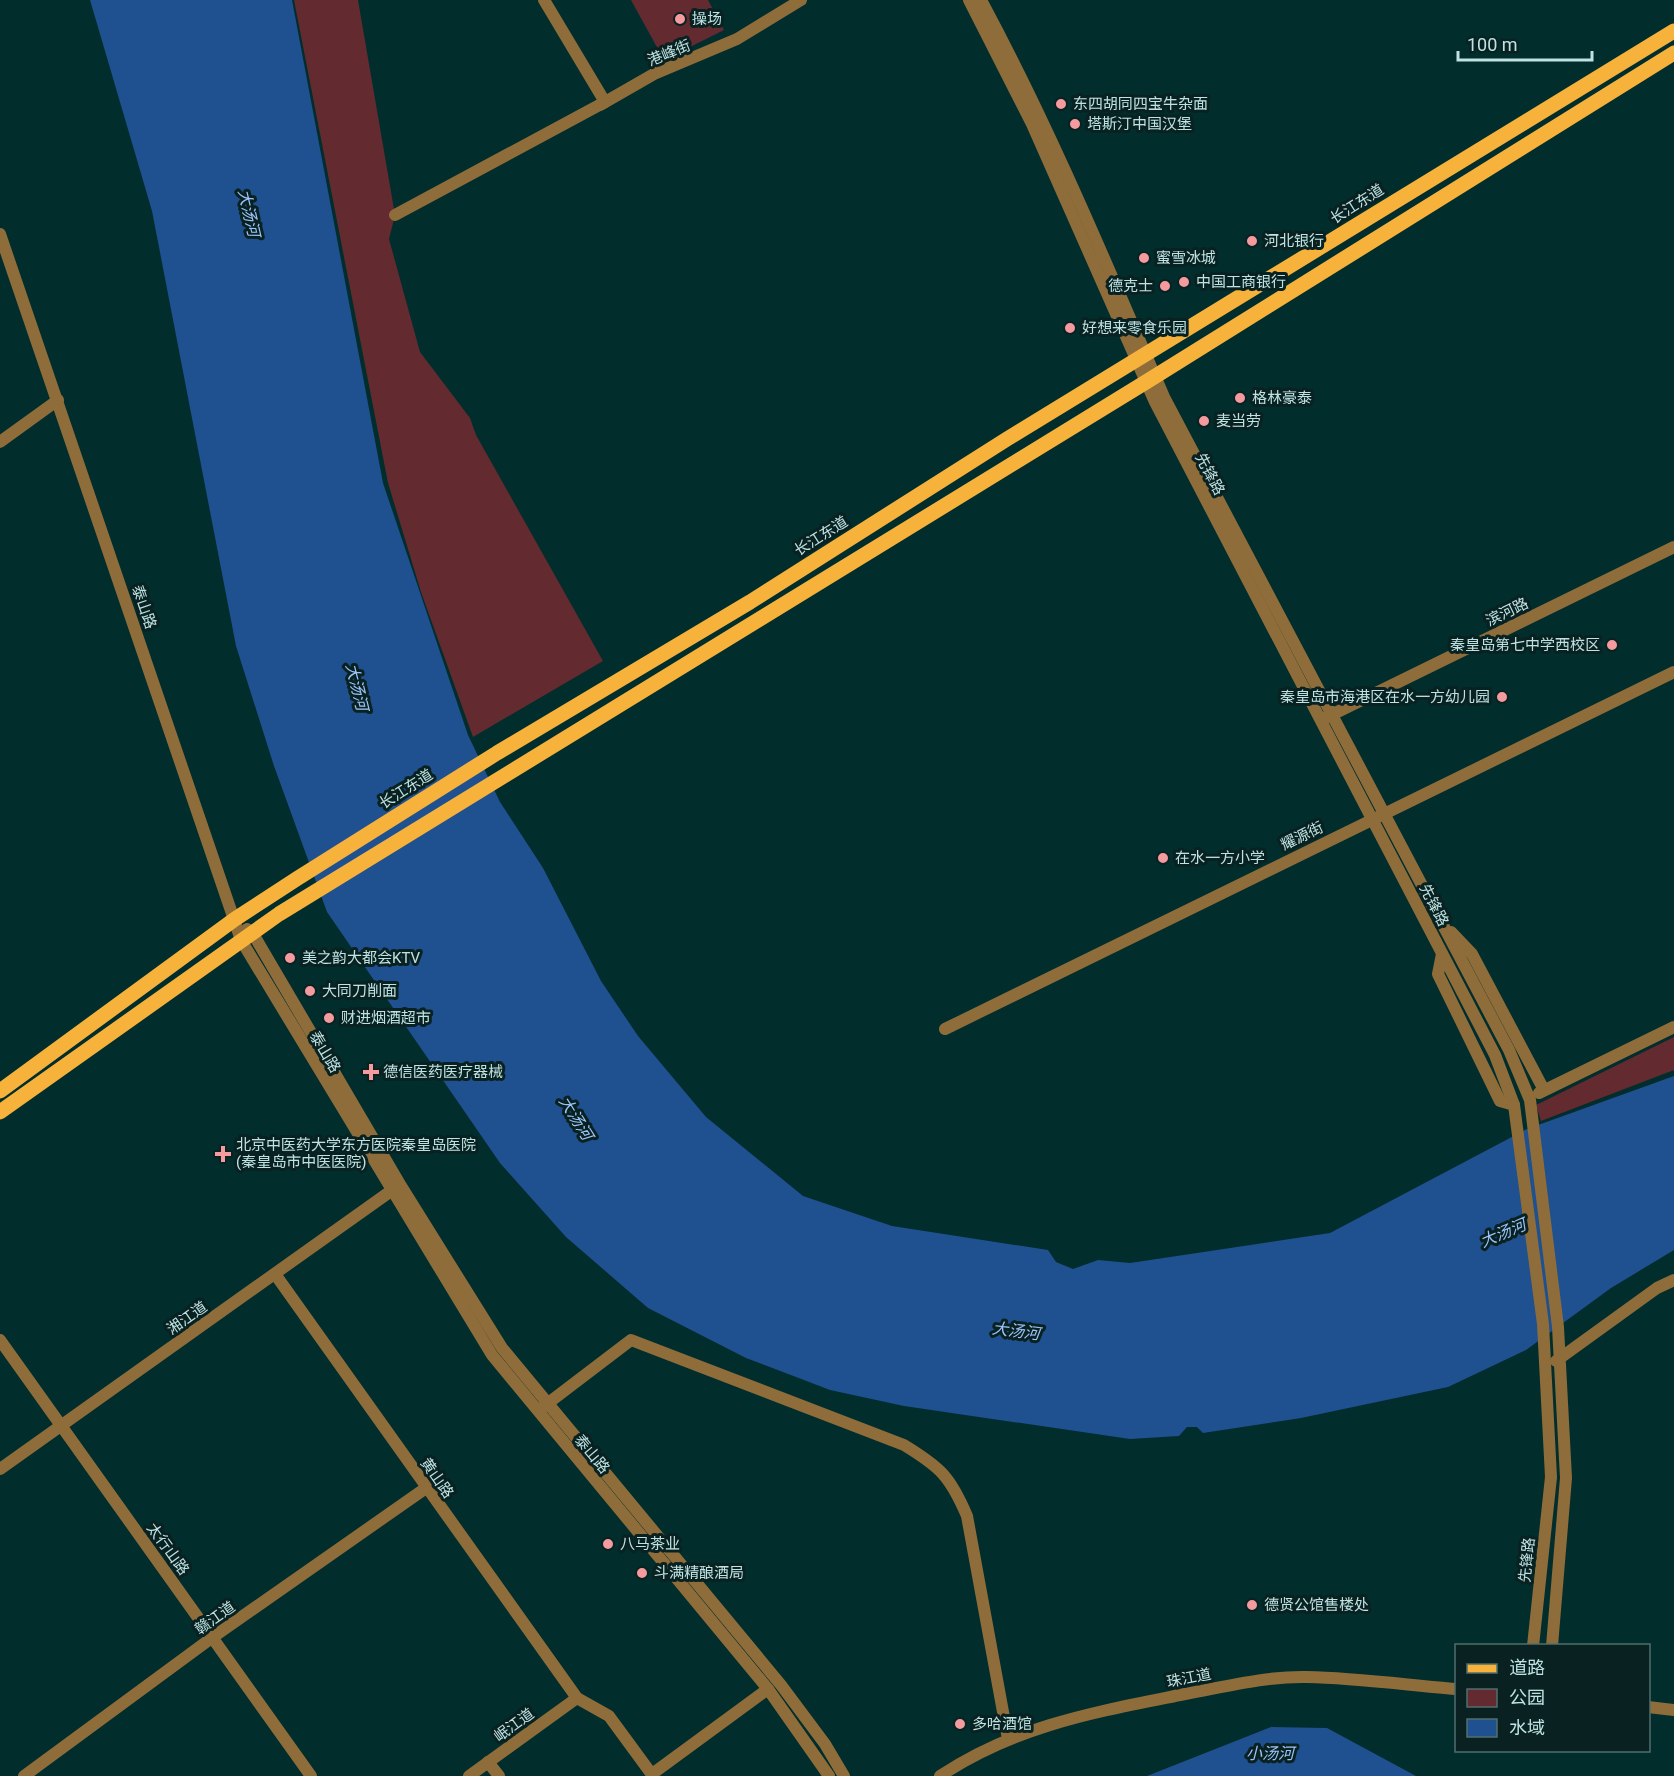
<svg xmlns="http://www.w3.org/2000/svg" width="1674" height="1776" viewBox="0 0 1674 1776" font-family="Roboto,'Noto Sans SC',sans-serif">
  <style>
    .green { fill: #632a2f }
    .water { fill: #1f508f }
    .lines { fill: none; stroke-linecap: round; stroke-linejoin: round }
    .minor { stroke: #8e6d3a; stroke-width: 12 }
    .major { stroke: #f7b23b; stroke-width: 15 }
    .poi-dot { fill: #f49b9f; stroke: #092121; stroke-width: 2 }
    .labels { text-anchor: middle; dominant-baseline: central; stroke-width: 6; stroke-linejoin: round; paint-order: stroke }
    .poi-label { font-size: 15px; fill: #bfe2e2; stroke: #092121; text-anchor: start }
    .street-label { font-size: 15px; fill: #bfe2e2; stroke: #092121 }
    .water-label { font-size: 16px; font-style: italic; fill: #9cc3fa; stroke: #092121 }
  </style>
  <rect width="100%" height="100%" fill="#022d2d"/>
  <g class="green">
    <path d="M 294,0 L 358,0 L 395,215 L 389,239 L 420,352 L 470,418 L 476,435 L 603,661 L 473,737 L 421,592 L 388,483 Z"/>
    <path d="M 631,0 L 708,0 L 724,30 L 664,60 Z"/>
    <path d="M 1674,1037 L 1674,1070 L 1541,1121 L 1536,1105 Z"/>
  </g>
  <g class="water">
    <path d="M 90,0 L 292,0 L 383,483 L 468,735 L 500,802 L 543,868 L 601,981 L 638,1036 L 706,1117 L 803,1196 L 892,1226 L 1048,1250 L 1056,1262 L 1073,1269 L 1098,1260 L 1130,1263 L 1330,1233 L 1527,1129 L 1674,1076 L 1674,1250 L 1611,1288 L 1526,1350 L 1448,1387 L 1301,1418 L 1203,1433 L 1197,1427 L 1187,1427 L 1179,1436 L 1130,1439 L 904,1406 L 830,1390 L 746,1358 L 648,1308 L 566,1237 L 500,1163 L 327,912 L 274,766 L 236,646 L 152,211 Z"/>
    <path d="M 1271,1727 L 1327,1728 L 1416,1776 L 1147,1776 Z"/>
  </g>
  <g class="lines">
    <g class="minor">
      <path d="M 969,0 L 1032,124 L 1155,402 L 1495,1055 L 1514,1105 L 1543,1324 L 1551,1477 L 1533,1646"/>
      <path d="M 981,0 C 1050,128 1106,263 1164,397 L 1509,1050 L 1530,1100 L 1558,1327 L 1566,1478 L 1552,1646"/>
      <path d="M 600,105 L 654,74 L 737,39 L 801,0"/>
      <path d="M 395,215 L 605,102 L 544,0"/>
      <path d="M 0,234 L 241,940 L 492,1355 L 768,1689 L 829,1776"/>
      <path d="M 0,442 L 58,400"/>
      <path d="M 1325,718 L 1674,547"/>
      <path d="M 247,929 L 252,932 L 401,1186 L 502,1348 L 781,1685 L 825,1744 L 844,1776"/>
      <path d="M 1451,932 L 1472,954 L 1544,1090"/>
      <path d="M 1442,954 L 1438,974 L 1500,1101 L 1514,1105"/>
      <path d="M 945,1029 L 1674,672"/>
      <path d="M 1539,1093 L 1674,1027"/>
      <path d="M 275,1274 L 577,1698 L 609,1716 L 653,1776"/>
      <path d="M 0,1340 L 311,1776"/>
      <path d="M 1556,1361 L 1657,1288 L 1674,1280"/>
      <path d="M 543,1407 L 631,1340 L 904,1445 C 940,1467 950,1476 967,1516 L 1008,1739"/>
      <path d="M 0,1469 L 391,1191"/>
      <path d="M 1648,1707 L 1674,1710"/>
      <path d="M 488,1762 L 499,1776"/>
      <path d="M 652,1774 L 768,1689"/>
      <path d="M 24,1776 L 213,1637 L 426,1488"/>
      <path d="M 469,1776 L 577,1698"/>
      <path d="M 940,1776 C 1017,1725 1096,1712 1185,1694 C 1224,1687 1266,1676 1307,1677 C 1356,1678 1407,1685 1456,1689"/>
    </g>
    <g class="major">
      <path d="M 0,1091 L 235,919 L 298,878 L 497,753 L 750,602 L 1007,439 L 1674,31"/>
      <path d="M 0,1112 L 279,914 L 1146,382 L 1674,53"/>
    </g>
  </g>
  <g class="poi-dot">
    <circle cx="680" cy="19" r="6"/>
    <circle cx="1061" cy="104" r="6"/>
    <circle cx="1075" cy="124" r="6"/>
    <circle cx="1252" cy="241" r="6"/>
    <circle cx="1144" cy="258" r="6"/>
    <circle cx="1184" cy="282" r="6"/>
    <circle cx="1165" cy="286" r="6"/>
    <circle cx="1070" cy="328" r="6"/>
    <circle cx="1240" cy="398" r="6"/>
    <circle cx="1204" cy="421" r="6"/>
    <circle cx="1612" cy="645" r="6"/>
    <circle cx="1502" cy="697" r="6"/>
    <circle cx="1163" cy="858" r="6"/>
    <circle cx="290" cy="958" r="6"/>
    <circle cx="310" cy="991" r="6"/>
    <circle cx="329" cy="1018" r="6"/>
    <path d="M368 1063h6v6h6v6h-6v6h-6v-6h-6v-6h6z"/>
    <path d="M220 1145h6v6h6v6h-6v6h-6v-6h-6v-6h6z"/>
    <circle cx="608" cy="1544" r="6"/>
    <circle cx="642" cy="1573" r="6"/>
    <circle cx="1252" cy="1605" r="6"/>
    <circle cx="960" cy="1724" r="6"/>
  </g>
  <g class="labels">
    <g class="poi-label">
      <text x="692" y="19">操场</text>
      <text x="1073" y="104">东四胡同四宝牛杂面</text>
      <text x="1087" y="124">塔斯汀中国汉堡</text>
      <text x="1264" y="241">河北银行</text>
      <text x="1156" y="258">蜜雪冰城</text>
      <text x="1196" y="282">中国工商银行</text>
      <text x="1153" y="286" text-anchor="end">德克士</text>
      <text x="1082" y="328">好想来零食乐园</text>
      <text x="1252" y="398">格林豪泰</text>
      <text x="1216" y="421">麦当劳</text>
      <text x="1600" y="645" text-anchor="end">秦皇岛第七中学西校区</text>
      <text x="1490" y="697" text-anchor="end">秦皇岛市海港区在水一方幼儿园</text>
      <text x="1175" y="858">在水一方小学</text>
      <text x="302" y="958">美之韵大都会KTV</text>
      <text x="322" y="991">大同刀削面</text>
      <text x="341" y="1018">财进烟酒超市</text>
      <text x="383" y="1072">德信医药医疗器械</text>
      <text x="236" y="1145">北京中医药大学东方医院秦皇岛医院<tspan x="236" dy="17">(秦皇岛市中医医院)</tspan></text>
      <text x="620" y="1544">八马茶业</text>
      <text x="654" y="1573">斗满精酿酒局</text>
      <text x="1264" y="1605">德贤公馆售楼处</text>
      <text x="972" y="1724">多哈酒馆</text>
    </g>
    <g class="street-label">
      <text transform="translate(669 53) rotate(-22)">港峰街</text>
      <text transform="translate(1357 204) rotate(-32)">长江东道</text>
      <text transform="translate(1210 474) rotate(62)">先锋路</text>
      <text transform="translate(821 536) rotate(-32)">长江东道</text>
      <text transform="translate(144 607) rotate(71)">泰山路</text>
      <text transform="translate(1507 612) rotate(-26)">滨河路</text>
      <text transform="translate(406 789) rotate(-32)">长江东道</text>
      <text transform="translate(1302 836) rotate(-26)">耀源街</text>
      <text transform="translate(1434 905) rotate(63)">先锋路</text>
      <text transform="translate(325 1052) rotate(59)">泰山路</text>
      <text transform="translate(187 1318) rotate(-35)">湘江道</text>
      <text transform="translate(592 1454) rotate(50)">泰山路</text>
      <text transform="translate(437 1478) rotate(55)">黄山路</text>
      <text transform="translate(168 1549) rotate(54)">太行山路</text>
      <text transform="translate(1527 1560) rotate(-84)">先锋路</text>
      <text transform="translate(215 1618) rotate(-35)">赣江道</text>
      <text transform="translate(1189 1678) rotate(-11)">珠江道</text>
      <text transform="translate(514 1725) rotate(-36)">岷江道</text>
    </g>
    <g class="water-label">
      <text transform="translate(249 213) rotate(77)">大汤河</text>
      <text transform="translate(357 687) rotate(76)">大汤河</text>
      <text transform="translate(576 1118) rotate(58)">大汤河</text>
      <text transform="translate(1503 1233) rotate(-23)">大汤河</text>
      <text transform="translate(1016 1331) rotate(7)">大汤河</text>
      <text x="1270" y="1753">小汤河</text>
    </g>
  </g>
  <rect x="1455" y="1644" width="195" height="108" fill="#092121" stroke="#526e6e" stroke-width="1.5"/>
  <rect x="1467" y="1664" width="30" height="9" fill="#f7b23b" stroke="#526e6e" stroke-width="1.5"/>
  <text x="1509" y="1674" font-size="18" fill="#bfe2e2">道路</text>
  <rect x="1467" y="1689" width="30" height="18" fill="#632a2f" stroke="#526e6e" stroke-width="1.5"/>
  <text x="1509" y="1704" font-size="18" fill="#bfe2e2">公园</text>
  <rect x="1467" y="1719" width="30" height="18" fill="#1f508f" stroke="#526e6e" stroke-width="1.5"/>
  <text x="1509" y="1734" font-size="18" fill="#bfe2e2">水域</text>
  <path d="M1458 51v9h134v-9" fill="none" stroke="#bfe2e2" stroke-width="3"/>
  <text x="1467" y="51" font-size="18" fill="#bfe2e2" stroke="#092121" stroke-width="4.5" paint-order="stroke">100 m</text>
</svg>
